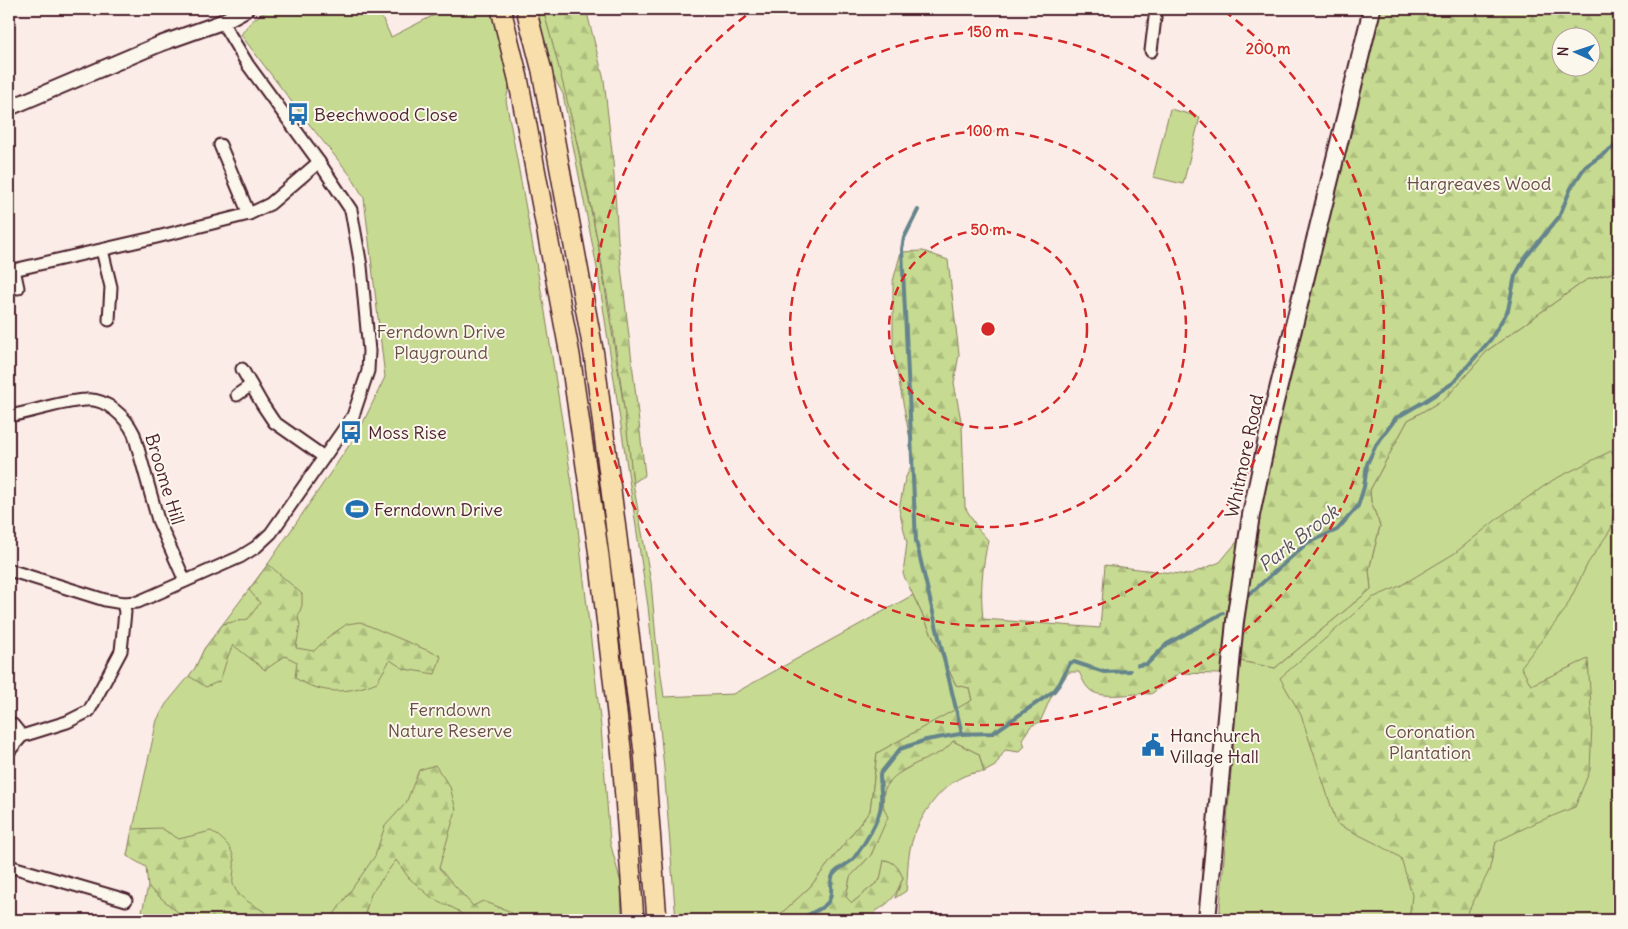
<svg xmlns="http://www.w3.org/2000/svg" width="1628" height="929" viewBox="0 0 1628 929" font-family="Delius,sans-serif">
  <style>
    .green { fill: #c6db91; stroke: #887d5e }
    .forest { fill: url(#forest-firs); stroke: #887d5e; fill-rule: evenodd }
    .lines { fill: none; stroke-linecap: round; stroke-linejoin: round }
    .stream { stroke: #65848c; stroke-width: 4 }
    .minor-casing { stroke: #4a1f2b; stroke-width: 15 }
    .tertiary-casing { stroke: #4a1f2b; stroke-width: 18 }
    .secondary-casing { stroke: #4a1f2b; stroke-width: 20 }
    .trunk-casing { stroke: #4a1f2b; stroke-width: 22 }
    .minor { stroke: #fbf7ec; stroke-width: 11 }
    .tertiary { stroke: #fbf7ec; stroke-width: 14 }
    .secondary { stroke: #fbf7ec; stroke-width: 16 }
    .trunk { stroke: #f8deab; stroke-width: 19 }
    .ring { fill: none; stroke: #d62828; stroke-width: 2.5; stroke-dasharray: 9 6 }
    .labels { text-anchor: middle; dominant-baseline: central; stroke-width: 4; stroke-linejoin: round; paint-order: stroke }
    .poi-label { font-size: 18px; fill: #4a1f2b; stroke: #fbf7ec; text-anchor: start }
    .park-label { font-size: 18px; fill: #694e44; stroke: #fbf7ec }
    .street-label { font-size: 18px; fill: #4a1f2b; stroke: #fbf7ec }
    .water-label { font-size: 19px; font-style: italic; fill: #58525c; stroke: #fbf7ec }
    .centre { fill: #d62828; stroke: #fbf7ec; stroke-width: 2.5 }
    .ring-label { font-size: 15px; text-anchor: middle; font-weight: bold; fill: #d62828; stroke: #fbf7ec; stroke-width: 4; stroke-linejoin: round; paint-order: stroke }
  </style>
  <defs>
    <pattern id="forest-firs" width="22" height="20" patternUnits="userSpaceOnUse" patternTransform="scale(1.25)"><rect width="22" height="20" fill="#c6db91"/><path d="M5 1l3.5 6h-7zM16 11l3.5 6h-7z" fill="#acbc7d"/></pattern>
  </defs>
  <rect width="100%" height="100%" fill="#fbece7"/>
  <filter id="ink" filterUnits="userSpaceOnUse"><feTurbulence type="fractalNoise" baseFrequency=".02" numOctaves="2"/><feDisplacementMap in="SourceGraphic" scale="10" xChannelSelector="R" yChannelSelector="G"/><feConvolveMatrix kernelMatrix="1 2 1 2 8 2 1 2 1" color-interpolation-filters="sRGB"/></filter>
  <g filter="url(#ink)">
    <g class="green">
      <path d="M 271,9 L 378,9 L 391,37 L 446,9 L 493,9 L 510,83 L 506,100 L 545,312 L 575,503 L 601,727 L 610,842 L 621,883 L 622,920 L 140,920 L 154,862 L 127,856 L 157,720 L 166,704 L 195,669 L 204,649 L 268,564 L 359,431 L 385,377 L 364,198 L 351,176 L 301,114 L 241,35 C 249,22 257,16 271,9 Z"/>
      <path d="M 537,9 L 543,9 L 565,87 L 598,244 L 627,427 L 633,483 L 651,582 L 656,639 L 664,697 L 733,694 L 913,595 L 956,685 L 969,687 L 972,701 L 877,753 L 870,811 L 810,887 L 774,920 L 676,920 L 664,768 L 648,606 L 598,273 L 563,94 L 552,74 Z"/>
      <path d="M 1170,109 L 1200,117 L 1183,184 L 1153,177 Z"/>
      <path d="M 1619,271 L 1619,920 L 1219,920 L 1240,661 L 1275,668 L 1371,589 L 1369,570 L 1380,526 L 1371,502 L 1370,490 L 1408,420 L 1446,398 L 1488,350 L 1586,280 Z"/>
      <path d="M 953,741 L 979,754 L 984,772 C 947,771 917,817 910,849 C 907,863 908,877 906,891 L 895,898 L 903,878 C 899,869 895,862 885,860 L 880,880 L 852,903 L 846,897 L 850,877 L 871,855 L 878,838 L 883,809 L 884,790 L 894,776 L 925,758 L 943,751 Z"/>
    </g>
    <g class="forest">
      <path d="M 543,9 L 586,9 L 604,80 L 613,161 L 618,241 L 645,475 L 633,483 C 616,323 587,164 543,9 Z"/>
      <path d="M 1378,9 L 1619,9 L 1619,271 L 1586,280 L 1488,350 L 1446,398 L 1408,420 L 1370,490 L 1371,502 L 1380,526 L 1369,570 L 1371,589 L 1275,668 L 1240,661 L 1219,674 L 1179,673 L 1151,694 C 1134,692 1100,701 1089,689 C 1084,685 1082,677 1079,672 L 1069,672 L 1051,697 L 1040,722 L 1031,726 L 1022,739 L 1025,746 L 1019,752 L 1005,750 L 995,766 L 984,772 L 979,754 L 953,741 C 950,745 946,749 941,752 C 916,765 866,778 888,817 L 871,855 L 850,877 L 846,897 L 852,903 L 880,880 L 884,860 C 895,861 899,869 903,878 C 895,896 893,901 876,911 L 873,920 L 774,920 L 810,887 L 870,811 L 877,753 L 972,700 L 969,688 L 956,685 L 903,574 L 907,543 L 899,509 L 905,479 L 914,460 L 893,350 L 893,281 L 901,252 L 923,251 L 948,260 L 959,354 L 954,383 L 962,426 L 965,507 L 978,529 L 988,540 C 982,570 980,589 983,619 L 1100,628 L 1105,565 L 1188,575 L 1220,562 L 1256,519 L 1279,411 ZM 1560,38 L 1590,38 L 1590,68 L 1560,68 Z"/>
      <path d="M 1611,451 L 1619,460 L 1619,477 L 1611,529 L 1588,563 L 1565,610 L 1521,667 L 1531,685 L 1588,659 L 1592,724 L 1590,770 L 1575,807 L 1535,823 L 1496,842 L 1489,871 L 1464,920 L 1409,920 L 1412,895 L 1401,858 L 1383,847 L 1337,824 L 1301,715 L 1280,678 L 1372,598 L 1400,586 L 1455,553 L 1501,516 L 1553,480 Z"/>
      <path d="M 268,564 L 302,594 L 302,605 L 298,617 L 300,625 L 296,648 L 314,651 L 328,637 L 347,624 L 360,622 L 441,656 L 435,674 L 404,669 L 390,660 L 377,682 C 348,694 323,695 295,678 L 297,662 L 285,656 L 265,670 L 233,645 L 228,656 L 220,681 L 206,687 L 189,676 L 195,668 L 204,649 L 223,624 L 248,619 L 260,603 L 249,590 Z"/>
      <path d="M 435,765 L 450,787 L 456,810 L 439,868 L 473,906 L 483,901 L 509,911 L 520,920 L 469,920 L 457,910 L 432,898 L 409,878 L 396,860 L 371,894 L 363,920 L 330,920 L 375,856 L 385,826 L 406,803 L 419,770 Z"/>
      <path d="M 161,828 L 179,839 L 211,831 C 225,840 236,850 234,868 C 234,872 232,880 233,884 C 239,903 263,906 273,920 L 187,920 L 148,887 L 146,867 L 127,856 L 132,829 Z"/>
    </g>
    <g class="lines">
      <g class="stream">
        <path d="M 918,210 L 904,238 L 902,249 L 916,541 L 962,734"/>
        <path d="M 1243,600 L 1307,543 L 1337,530 L 1358,506 L 1364,487 L 1367,464 L 1376,445 L 1396,418 L 1425,401 L 1453,383 L 1491,339 L 1508,310 L 1515,276 L 1525,258 L 1559,217 L 1571,188 L 1585,167 L 1619,143"/>
        <path d="M 1138,665 L 1147,664 L 1167,644 L 1223,613"/>
        <path d="M 800,920 C 808,913 827,909 830,898 C 833,890 829,882 833,875 C 838,867 848,865 854,858 C 864,845 880,820 881,804 C 882,794 880,784 880,774 L 900,749 L 926,740 L 960,734 L 993,733 L 1054,691 L 1060,683 L 1070,663 L 1074,662 L 1104,672 L 1130,671"/>
      </g>
      <defs>
        <g id="minor">
          <path d="M 1151,51 L 1156,9"/>
          <path d="M 220,145 L 249,214"/>
          <path d="M 102,250 L 111,287 L 109,320"/>
          <path d="M 14,269 L 18,288"/>
          <path d="M 9,271 L 157,237 L 249,214 L 270,204 L 319,162"/>
          <path d="M 242,369 L 262,404 L 274,422 L 324,457"/>
          <path d="M 237,395 L 251,385"/>
          <path d="M 9,416 C 34,412 61,401 86,400 C 106,398 126,417 134,434 L 158,520 L 185,581"/>
          <path d="M 9,570 L 105,600 L 123,603 L 138,602 L 240,557 L 256,547 L 271,533 L 353,416 L 368,371 L 369,351 L 361,266 L 351,210 L 319,162 L 248,65 L 222,22"/>
          <path d="M 9,723 L 13,725 L 22,736"/>
          <path d="M 9,751 L 22,736 L 67,722 L 89,711 L 121,651 L 125,612 L 123,603"/>
          <path d="M 9,866 L 126,900"/>
        </g>
        <path id="tertiary" d="M 9,108 L 160,44 L 222,22 L 246,9"/>
        <path id="secondary" d="M 1207,920 L 1235,621 L 1251,515 L 1274,406 L 1372,9"/>
        <g id="trunk">
          <path d="M 501,9 L 518,78 L 570,355 L 599,556 L 622,757 L 634,920"/>
          <path d="M 526,9 L 542,71 L 594,355 L 644,752 L 657,920"/>
        </g>
      </defs>
      <use href="#minor" class="minor-casing"/>
      <use href="#tertiary" class="tertiary-casing"/>
      <use href="#secondary" class="secondary-casing"/>
      <use href="#trunk" class="trunk-casing"/>
      <use href="#minor" class="minor"/>
      <use href="#tertiary" class="tertiary"/>
      <use href="#secondary" class="secondary"/>
      <use href="#trunk" class="trunk"/>
    </g>
  </g>
  <g class="ring">
    <circle cx="988" cy="329" r="99"/>
    <circle cx="988" cy="329" r="198"/>
    <circle cx="988" cy="329" r="297"/>
    <path d="M1224 11A396 396 0 1 1 752 11"/>
  </g>
  <defs>
    <symbol id="bus-bare" viewBox="-9 -9 18 18"><path d="M-5-6H5V4H4V6H2V4H-2V6H-4V4H-5ZM-3.5-4V0h7V-4ZM-3.5 1.2v1.5H-2V1.2ZM2 1.2v1.5H3.5V1.2Z" fill="#1f6fb2" stroke="#fbf7ec" stroke-width="2.5" paint-order="stroke"/></symbol>
    <symbol id="stadium-bare" viewBox="-9 -9 18 18"><path d="M0-5a6.5 5 0 1 0 0 10a6.5 5 0 1 0 0-10ZM-3.5-1.8h7v3.6h-7Z" fill="#1f6fb2" stroke="#fbf7ec" stroke-width="2.5" paint-order="stroke"/></symbol>
    <symbol id="civic-bare" viewBox="-9 -9 18 18"><path d="M-.6-6.5H3V-4.5H.6V-3L4-1V1h2V6H-6V1h2V-1L-.6-3ZM-1.2 2.5V6h2.4V2.5Z" fill="#1f6fb2" stroke="#fbf7ec" stroke-width="2.5" paint-order="stroke"/></symbol>
  </defs>
  <g fill-rule="evenodd">
    <use href="#bus-bare" x="282" y="98" width="32" height="32"/>
    <use href="#bus-bare" x="335" y="416" width="32" height="32"/>
    <use href="#stadium-bare" x="341" y="493" width="32" height="32"/>
    <use href="#civic-bare" x="1137" y="729" width="32" height="32"/>
  </g>
  <g class="labels">
    <g class="poi-label">
      <text x="314" y="114">Beechwood Close</text>
      <text x="368" y="432">Moss Rise</text>
      <text x="374" y="509">Ferndown Drive</text>
      <text x="1170" y="735">Hanchurch<tspan x="1170" dy="21">Village Hall</tspan></text>
    </g>
    <g class="park-label">
      <text x="1479" y="183">Hargreaves Wood</text>
      <text x="441" y="331">Ferndown Drive<tspan x="441" dy="21">Playground</tspan></text>
      <text x="450" y="709">Ferndown<tspan x="450" dy="21">Nature Reserve</tspan></text>
      <text x="1430" y="731">Coronation<tspan x="1430" dy="21">Plantation</tspan></text>
    </g>
    <g class="street-label">
      <text transform="translate(1244 456) rotate(-78)">Whitmore Road</text>
      <text transform="translate(165 479) rotate(73)">Broome Hill</text>
    </g>
    <g class="water-label">
      <text transform="translate(1298 538) rotate(-38)">Park Brook</text>
    </g>
  </g>
  <circle cx="988" cy="329" r="8" class="centre"/>
  <g class="ring-label">
    <text x="988" y="37">150 m</text>
    <text x="1268" y="54">200 m</text>
    <text x="988" y="136">100 m</text>
    <text x="988" y="235">50 m</text>
  </g>
  <rect width="1628" height="929" fill="none" stroke="#fbf7ec" stroke-width="30"/>
  <rect x="15" y="15" width="1598" height="899" fill="none" stroke="#4a1f2b" stroke-width="2" filter="url(#ink)"/>
  <g transform="translate(1576 52) rotate(273)"><circle r="24" fill="#fbf7ec" stroke="#b4a19f"/>
  <path d="M0-4L9 19L0 12L-9 19Z" fill="#1f6fb2"/>
  <text y="-8" font-size="14" font-weight="bold" text-anchor="middle" fill="#4a1f2b">N</text>
  </g>
</svg>
